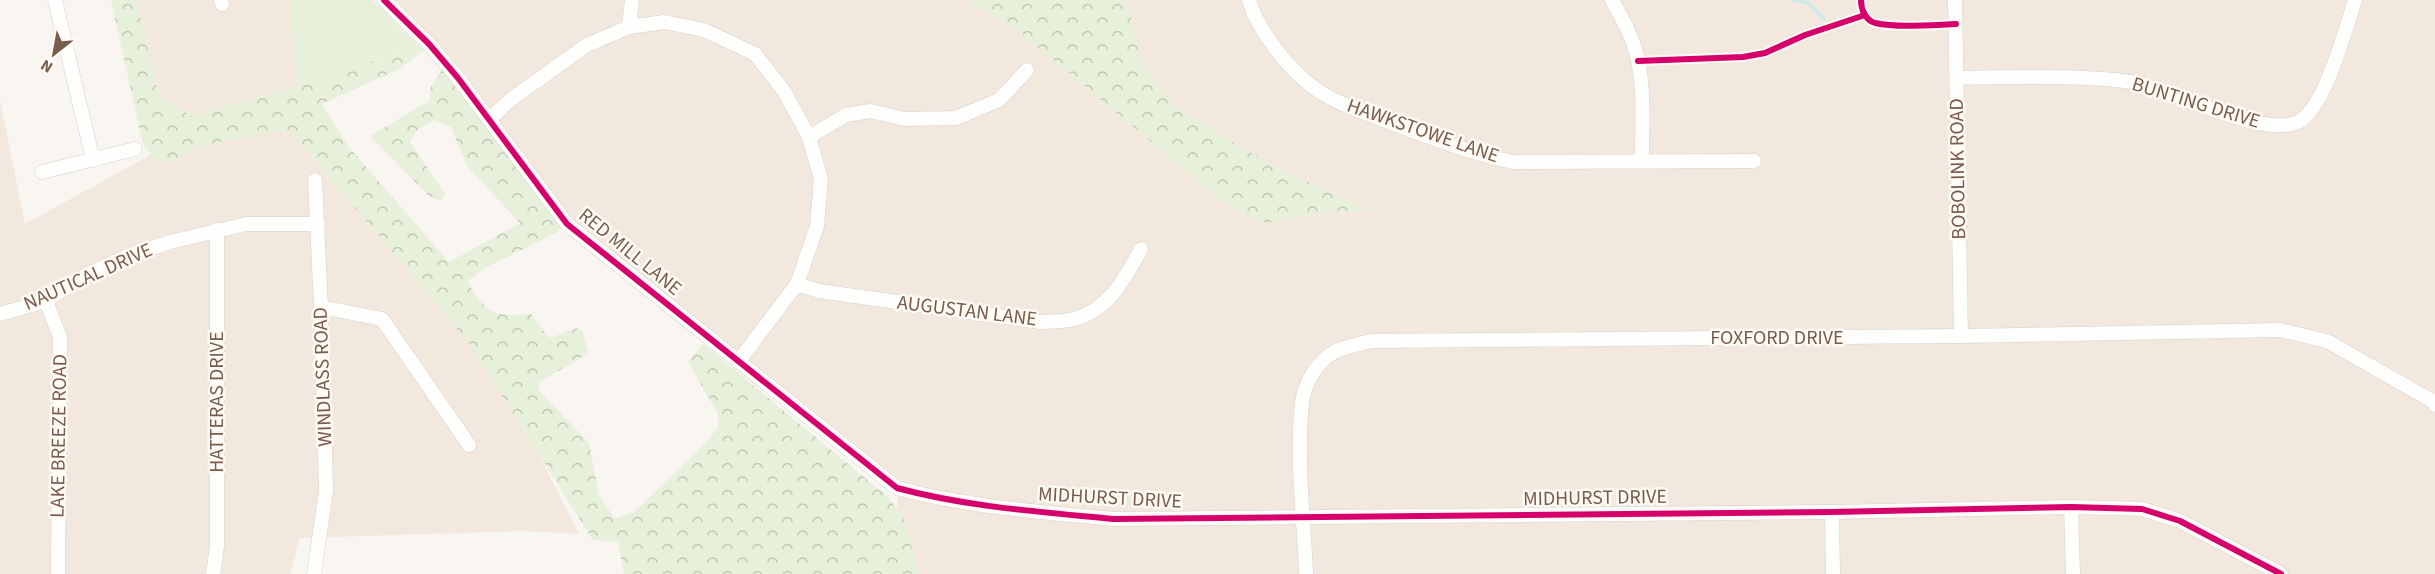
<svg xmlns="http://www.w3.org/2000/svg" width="2435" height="574" viewBox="0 0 2435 574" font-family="'Source Sans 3',sans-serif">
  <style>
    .residential { fill: #f2e8de }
    .grass { fill: #e7f0db }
    .forest { fill: url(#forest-crowns) }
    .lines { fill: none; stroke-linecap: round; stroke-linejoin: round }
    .stream { stroke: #d0e8ea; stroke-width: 4 }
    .minor-casing { stroke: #d7d1cb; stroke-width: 15 }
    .minor { stroke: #fefefd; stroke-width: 14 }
    .cycleway-casing { stroke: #fffaf3; stroke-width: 10 }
    .cycleway { stroke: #d6006c; stroke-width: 6 }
    .labels { text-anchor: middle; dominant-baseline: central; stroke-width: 5; stroke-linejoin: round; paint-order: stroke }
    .street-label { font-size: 20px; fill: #7a5c4d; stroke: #fffaf3 }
  </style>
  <defs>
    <pattern id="forest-crowns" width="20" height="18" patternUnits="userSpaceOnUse" patternTransform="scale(1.5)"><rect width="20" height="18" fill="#e7f0db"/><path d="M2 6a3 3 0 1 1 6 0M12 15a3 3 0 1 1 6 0" fill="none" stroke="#c0c6b4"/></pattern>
  </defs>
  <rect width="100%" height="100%" fill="#f9f5f0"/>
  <g class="residential">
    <path d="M 136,0 L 291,0 L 295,87 L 192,116 L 160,98 Z"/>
    <path d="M 384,0 L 967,0 L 1022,34 L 1226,204 L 1321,213 L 1367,210 L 1273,166 L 1176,108 L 1141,63 L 1127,0 L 2435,0 L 2435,574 L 900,574 L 897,488 L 567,224 L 490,119 Z"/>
    <path d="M 0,99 L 25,224 L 183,137 L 298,106 L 483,344 L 579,534 L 524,531 L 299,538 L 291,574 L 0,574 Z"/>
  </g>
  <path class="grass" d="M 291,0 L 373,0 L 424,51 L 419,54 L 408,49 L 295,87 Z"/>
  <g class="forest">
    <path d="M 111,0 L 136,0 L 160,98 L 192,116 L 295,87 L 408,49 L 419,54 L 400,69 L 322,104 L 347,145 L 449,262 L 520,223 L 467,166 L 451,127 L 434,120 L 416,131 L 410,142 L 445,194 L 441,201 L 429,196 L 370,136 L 429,101 L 431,86 L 442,70 L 561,226 L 556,233 L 487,267 L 467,281 C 486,314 493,317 531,314 L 549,338 L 577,328 L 583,333 L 589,353 L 538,383 L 539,390 L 589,443 L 599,495 L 615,519 L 635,511 L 697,452 L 718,428 L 718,414 L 688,362 L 703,344 L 888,497 L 905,520 L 918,574 L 624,574 L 618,542 L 593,540 L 466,339 L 289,130 L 193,147 L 174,161 L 159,163 L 143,145 Z"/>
    <path d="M 968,0 L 1127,0 L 1141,63 L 1176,108 L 1273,166 L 1369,210 L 1321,213 L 1265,223 L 1226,204 L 1022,34 Z"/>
  </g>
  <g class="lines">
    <path class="stream" d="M 1794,0 L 1808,3 L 1824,19"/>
    <defs>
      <g id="minor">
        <path d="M 55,0 L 93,160"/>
        <path d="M 221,0 L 222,4"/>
        <path d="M 384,0 L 429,44 L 458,78 L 567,224 L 897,488 C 967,507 1041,512 1113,519 L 1832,512 L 2071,507 L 2142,509 L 2180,521 L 2281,574"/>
        <path d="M 1249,0 C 1258,31 1288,68 1313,87 C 1333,102 1360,111 1383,120 C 1426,136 1468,153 1513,162 L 1754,161"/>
        <path d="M 1612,0 C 1622,18 1632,36 1637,56 C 1645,89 1642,126 1642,160"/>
        <path d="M 1955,1 L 1961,336"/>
        <path d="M 629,27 L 632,0"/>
        <path d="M 1957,78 C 2000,77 2043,76 2085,78 C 2103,79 2122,79 2140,84 C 2177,93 2264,138 2298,122 C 2324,110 2346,28 2355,0"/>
        <path d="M 490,119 L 510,100 L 587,45 L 629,27 L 664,22 L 704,30 L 755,54 L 784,91 L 809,137 L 821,179 L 817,226 L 797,284 L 738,362"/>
        <path d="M 809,137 L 846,115 L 870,111 L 905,119 L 956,118 L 999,100 L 1027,70"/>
        <path d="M 42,172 L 135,149"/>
        <path d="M 797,284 L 819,291 L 1040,322 C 1051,321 1063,322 1074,319 C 1109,310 1125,278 1141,249"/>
        <path d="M 46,301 L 60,337 L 58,574"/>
        <path d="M 321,307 L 382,319 L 469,445"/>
        <path d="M 0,314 L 46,301 L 84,276 L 125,257 L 170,242 L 246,224 L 318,224"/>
        <path d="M 2071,507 L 2073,574"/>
        <path d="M 1832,512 L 1833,574"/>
        <path d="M 213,574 L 217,546 L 217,230"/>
        <path d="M 314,574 L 326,491 L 321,307 L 315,180"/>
        <path d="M 1306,574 C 1304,519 1296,458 1302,403 C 1304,386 1314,367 1328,356 C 1340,347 1357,345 1371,341 L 1961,336 L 2280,330 L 2327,341 L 2434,402 L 2435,405"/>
      </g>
    </defs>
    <use href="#minor" class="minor-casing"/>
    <use href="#minor" class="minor"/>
    <defs>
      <g id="cycleway">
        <path d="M 384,0 L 429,44 L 458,78 L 567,224 L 897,488 C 967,507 1041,512 1113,519 L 1832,512 L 2071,507 L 2142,509 L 2180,521 L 2281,574"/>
        <path d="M 1861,0 C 1861,9 1865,20 1875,23 C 1898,28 1931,25 1956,24"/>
        <path d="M 1638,61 L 1743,57 L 1765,53 L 1805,35 L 1865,15"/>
      </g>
    </defs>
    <use href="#cycleway" class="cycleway-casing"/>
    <use href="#cycleway" class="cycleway"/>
  </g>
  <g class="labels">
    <g class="street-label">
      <text transform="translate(2196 103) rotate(17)">BUNTING DRIVE</text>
      <text transform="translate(1423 131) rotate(19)">HAWKSTOWE LANE</text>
      <text transform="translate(1958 169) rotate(-91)">BOBOLINK ROAD</text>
      <text transform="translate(630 252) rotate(39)">RED MILL LANE</text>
      <text transform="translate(88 277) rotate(-24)">NAUTICAL DRIVE</text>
      <text transform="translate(967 311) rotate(7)">AUGUSTAN LANE</text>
      <text x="1777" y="338">FOXFORD DRIVE</text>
      <text transform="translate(323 377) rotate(-92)">WINDLASS ROAD</text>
      <text transform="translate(217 402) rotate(-90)">HATTERAS DRIVE</text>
      <text transform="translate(59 436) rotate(-89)">LAKE BREEZE ROAD</text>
      <text transform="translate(1110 498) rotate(3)">MIDHURST DRIVE</text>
      <text transform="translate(1595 498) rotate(-1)">MIDHURST DRIVE</text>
    </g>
  </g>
  <g transform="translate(54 54) rotate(211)" stroke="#fffaf3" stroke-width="4.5" paint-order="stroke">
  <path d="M0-4.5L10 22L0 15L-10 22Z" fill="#7a5c4d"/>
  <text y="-9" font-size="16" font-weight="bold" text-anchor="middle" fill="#7a5c4d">N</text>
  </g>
</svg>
